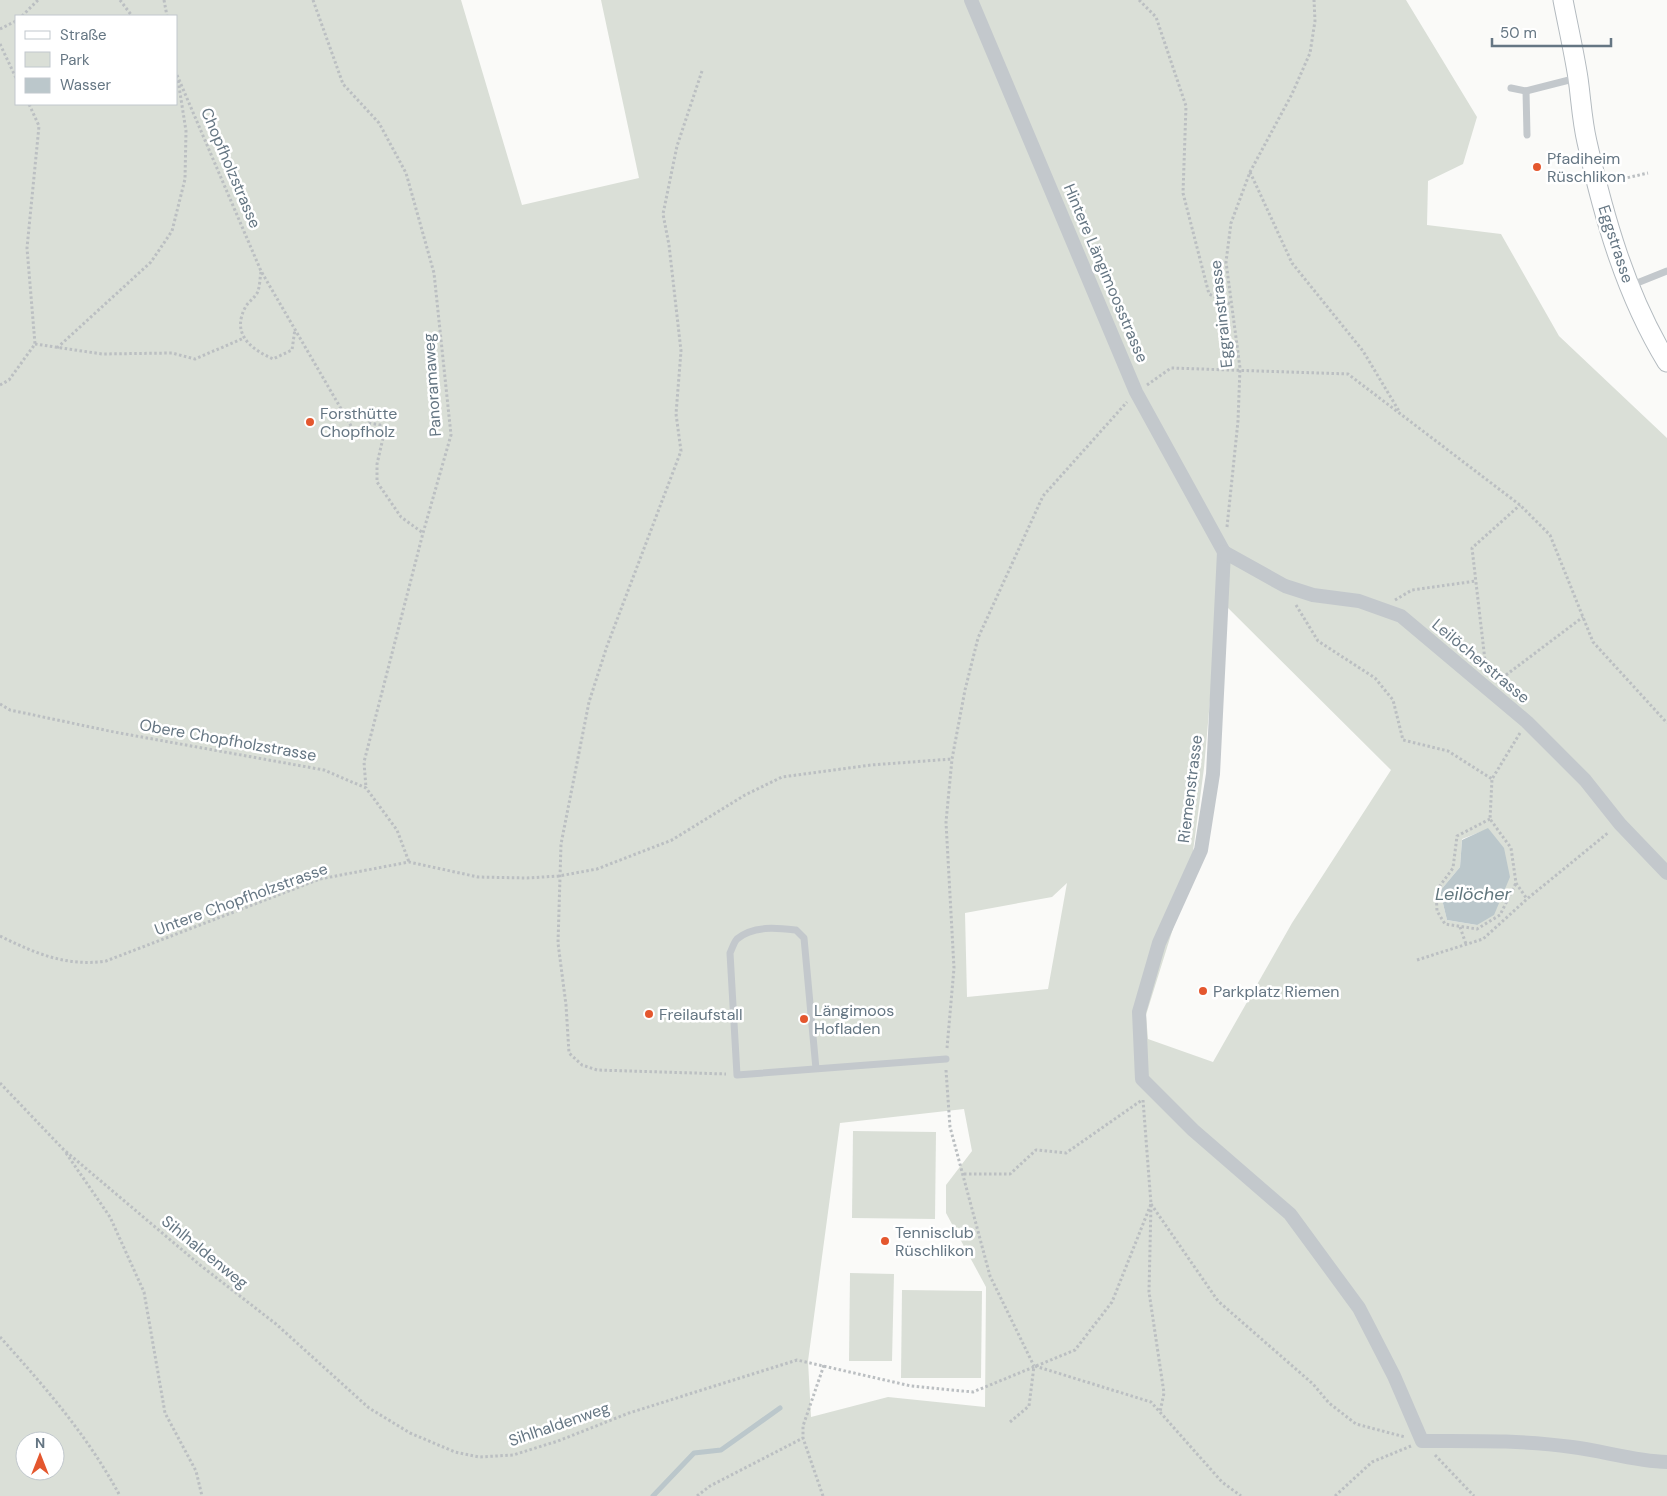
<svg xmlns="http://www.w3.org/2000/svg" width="1667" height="1496" viewBox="0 0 1667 1496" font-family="'DM Sans',sans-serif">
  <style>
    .green { fill: #dadfd7; fill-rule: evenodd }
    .water { fill: #bbc7cb }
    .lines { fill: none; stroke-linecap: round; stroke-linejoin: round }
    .stream { stroke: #bbc7cb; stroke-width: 5 }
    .secondary-casing { stroke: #b3babf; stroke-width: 21 }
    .path { stroke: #bbbfc2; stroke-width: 3; stroke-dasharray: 2.5 2.5; stroke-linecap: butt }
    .service { stroke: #c3c8cc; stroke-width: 7 }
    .minor { stroke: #c3c8cc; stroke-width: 14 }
    .secondary { stroke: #fff; stroke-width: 19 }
    .poi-dot { fill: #e4572e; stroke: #fff; stroke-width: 2 }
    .labels { text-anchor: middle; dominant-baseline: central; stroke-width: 5; stroke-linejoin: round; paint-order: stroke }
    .poi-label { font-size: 16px; fill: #657683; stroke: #fff; text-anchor: start }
    .street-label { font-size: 16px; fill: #657683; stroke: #fff }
    .water-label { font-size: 18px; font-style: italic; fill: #60757c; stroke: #fff }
  </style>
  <rect width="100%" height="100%" fill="#fafaf8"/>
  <g class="green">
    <path d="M 0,0 L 461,0 L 522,205 L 639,178 L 601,0 L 1406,0 L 1477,117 L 1463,164 L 1428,181 L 1427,225 L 1501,234 L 1559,336 L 1667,438 L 1667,1496 L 0,1496 ZM 16,16 L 176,16 L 176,104 L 16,104 ZM 1219,599 L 1391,770 L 1292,923 L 1213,1062 L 1148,1039 L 1146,1015 L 1175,922 L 1192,859 L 1204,768 ZM 1488,829 L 1477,925 L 1447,920 L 1440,891 L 1460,867 L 1462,839 ZM 1067,883 L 1048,989 L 967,997 L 965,913 L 1052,897 ZM 964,1109 L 972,1151 L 946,1185 L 946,1213 L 986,1287 L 985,1407 L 888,1397 L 811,1417 L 808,1361 L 840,1123 ZM 25,1441 L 55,1441 L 55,1471 L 25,1471 Z"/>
    <path d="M 853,1131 L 936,1132 L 935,1219 L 852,1218 Z"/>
    <path d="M 850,1273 L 894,1274 L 892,1361 L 849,1361 Z"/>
    <path d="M 902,1290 L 982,1291 L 981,1378 L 901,1378 Z"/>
  </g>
  <path class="water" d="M 1488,828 L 1504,848 L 1510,877 L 1494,915 L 1477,925 L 1447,920 L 1440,891 L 1460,867 L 1462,840 Z"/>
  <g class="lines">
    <path class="stream" d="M 653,1496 L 694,1453 L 721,1450 L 780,1408"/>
    <defs>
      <path id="secondary" d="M 1563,0 C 1568,26 1574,52 1578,78 C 1581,99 1582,121 1587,142 C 1604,218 1626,295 1667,362"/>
    </defs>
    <use href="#secondary" class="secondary-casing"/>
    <g class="path">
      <path d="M 120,0 L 132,16"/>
      <path d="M 164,0 L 167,16"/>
      <path d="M 313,0 L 343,84 L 379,123 L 406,173 L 434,273 L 451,435 L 423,533 L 364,762 L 366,788"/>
      <path d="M 1139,0 L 1156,17 L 1186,106 L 1183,193 L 1209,294 L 1232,305"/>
      <path d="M 22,16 L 38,0"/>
      <path d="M 0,29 L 16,21"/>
      <path d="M 0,44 L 16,78"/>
      <path d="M 702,71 L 677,146 L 663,214 L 669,245 L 681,351 L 676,414 L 681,451 L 607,646 L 589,702 L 561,844 L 558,943 L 566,1005 L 569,1053 L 582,1065 L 597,1070 L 726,1074"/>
      <path d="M 177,75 L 261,271 L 354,431 L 369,423 L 380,425 L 383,438 L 377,464 L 377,482 L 401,517 L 423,533"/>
      <path d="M 1250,172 L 1292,263 L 1363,351 L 1399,411"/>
      <path d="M 1613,181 L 1648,173"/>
      <path d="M 261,272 C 260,277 260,285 258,291 C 256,297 249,301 246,306 C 231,333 249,348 273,359 L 292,350 L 295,329"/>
      <path d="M 35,344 L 102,354 L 172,353 L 195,359 L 244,338"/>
      <path d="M 57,348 L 151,262 L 172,231 L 185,179 L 186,131 L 178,80"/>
      <path d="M 0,385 L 9,380 L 35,344 L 27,248 L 39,126 L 29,104"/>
      <path d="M 1147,385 L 1171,368 L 1348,374 L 1520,505 L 1550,535 L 1593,642 L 1667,723"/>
      <path d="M 1227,527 L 1238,421 L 1240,368 L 1226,262 L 1231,223 L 1250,172 L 1292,94 L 1310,53 L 1315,21 L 1314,0"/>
      <path d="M 1395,600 L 1412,590 L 1476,581"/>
      <path d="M 1296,605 L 1318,641 L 1375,678 L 1393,700 L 1403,740 L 1448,751 L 1492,779"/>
      <path d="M 1486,669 L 1472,548 L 1520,505"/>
      <path d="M 1498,681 L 1583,617"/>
      <path d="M 0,704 L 10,710 L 114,732 L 324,770 L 366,788 L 397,830 L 409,862"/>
      <path d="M 1520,733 L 1492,779 L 1490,819 L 1511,848 L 1516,883 L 1527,899"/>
      <path d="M 1490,819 L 1457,836 L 1453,868 L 1436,891 L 1437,911 L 1445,924 L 1477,929 L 1500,915 L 1516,883"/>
      <path d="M 1460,927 L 1466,944"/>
      <path d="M 0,936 C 34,953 67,967 106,961 L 320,879 L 409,862 L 478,877 L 527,878 L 559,876 L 597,869 L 672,840 L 745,795 L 782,777 L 871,765 L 952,759"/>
      <path d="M 1417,960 L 1483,939 L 1527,899 L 1609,832"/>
      <path d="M 947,1048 L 954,968 L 946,822 L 952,759 L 965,690 L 978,638 L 1043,496 L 1127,402"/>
      <path d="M 946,1070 L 950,1127 L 990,1276 L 1034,1366"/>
      <path d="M 0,1083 L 63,1149 L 200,1265 L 276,1324 L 369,1408 L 410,1433 L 455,1452 L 479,1457 L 513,1455 L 558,1441 L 629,1413 L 797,1360 L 911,1386 L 973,1392 L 1075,1350 L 1112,1302 L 1151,1204"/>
      <path d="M 1143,1100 L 1151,1204 L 1149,1292 L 1164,1393 L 1160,1412"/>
      <path d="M 66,1153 L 110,1217 L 144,1292 L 165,1413 L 196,1471 L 202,1496"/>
      <path d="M 964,1174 L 1010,1174 L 1036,1150 L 1066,1153 L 1142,1100"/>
      <path d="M 1151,1204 L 1218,1301 L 1313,1384 L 1329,1403 L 1356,1424 L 1405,1437"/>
      <path d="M 0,1337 C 45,1387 88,1436 120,1496"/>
      <path d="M 1035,1366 L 1151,1402 L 1222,1482 L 1241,1496"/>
      <path d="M 1010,1422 L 1029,1406 L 1034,1366"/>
      <path d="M 1435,1455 L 1474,1496"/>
      <path d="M 697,1496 L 710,1486 L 803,1438"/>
      <path d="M 823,1496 L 803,1438 L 803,1426 L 824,1365"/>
      <path d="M 1335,1496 L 1372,1462 L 1411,1446"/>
    </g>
    <g class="service">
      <path d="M 1511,88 L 1526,91 L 1577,78"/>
      <path d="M 1526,91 L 1527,135"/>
      <path d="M 1632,285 L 1667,271"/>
      <path d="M 816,1069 L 804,938 L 796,930 C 778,928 753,925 737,939 C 734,942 732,949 730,953 L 737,1075 L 946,1059"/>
    </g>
    <g class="minor">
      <path d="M 971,0 L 1136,392 L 1224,552"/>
      <path d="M 1224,552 L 1213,774 L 1201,850 L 1159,943 L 1139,1012 L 1142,1079 L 1193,1130 L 1290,1214 L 1359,1308 L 1394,1376 L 1422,1441 C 1473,1441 1522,1440 1572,1447 C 1604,1451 1635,1461 1667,1462"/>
      <path d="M 1224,552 L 1285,586 L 1313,595 L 1359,601 L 1401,616 L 1527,722 L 1585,780 L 1620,824 L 1667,873"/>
    </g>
    <use href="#secondary" class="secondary"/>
  </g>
  <g class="poi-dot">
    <circle cx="1537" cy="167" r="5"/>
    <circle cx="310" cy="422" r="5"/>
    <circle cx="1203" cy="991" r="5"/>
    <circle cx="649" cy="1014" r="5"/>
    <circle cx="804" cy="1019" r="5"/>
    <circle cx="885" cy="1241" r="5"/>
  </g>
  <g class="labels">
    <g class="poi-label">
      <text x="1547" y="158">Pfadiheim<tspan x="1547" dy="18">Rüschlikon</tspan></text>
      <text x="320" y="413">Forsthütte<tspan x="320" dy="18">Chopfholz</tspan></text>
      <text x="1213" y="991">Parkplatz Riemen</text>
      <text x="814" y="1010">Längimoos<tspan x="814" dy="18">Hofladen</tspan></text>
      <text x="659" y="1014">Freilaufstall</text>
      <text x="895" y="1232">Tennisclub<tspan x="895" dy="18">Rüschlikon</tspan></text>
    </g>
    <g class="street-label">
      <text transform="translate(231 168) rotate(67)">Chopfholzstrasse</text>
      <text transform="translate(1616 244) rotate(72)">Eggstrasse</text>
      <text transform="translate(1106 273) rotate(67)">Hintere Längimoosstrasse</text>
      <text transform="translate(1221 314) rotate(-96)">Eggrainstrasse</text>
      <text transform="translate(432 385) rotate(-94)">Panoramaweg</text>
      <text transform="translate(1481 661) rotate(40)">Leilöcherstrasse</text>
      <text transform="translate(228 740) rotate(10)">Obere Chopfholzstrasse</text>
      <text transform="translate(1190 789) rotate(-83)">Riemenstrasse</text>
      <text transform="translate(241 899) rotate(-20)">Untere Chopfholzstrasse</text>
      <text transform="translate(205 1252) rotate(39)">Sihlhaldenweg</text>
      <text transform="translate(559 1424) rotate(-19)">Sihlhaldenweg</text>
    </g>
    <g class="water-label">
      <text x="1473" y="894">Leilöcher</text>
    </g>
  </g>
  <rect x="15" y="15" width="162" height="90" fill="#ffffff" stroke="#c1c8cd"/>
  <rect x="25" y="31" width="25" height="8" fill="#ffffff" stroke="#c1c8cd"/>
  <text x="60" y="40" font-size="15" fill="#657683">Straße</text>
  <rect x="25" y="52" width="25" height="15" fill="#dadfd7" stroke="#c1c8cd"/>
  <text x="60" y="65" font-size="15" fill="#657683">Park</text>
  <rect x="25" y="78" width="25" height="15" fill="#bbc7cb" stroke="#c1c8cd"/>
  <text x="60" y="90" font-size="15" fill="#657683">Wasser</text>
  <g transform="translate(40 1456)"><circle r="24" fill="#ffffff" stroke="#c1c8cd"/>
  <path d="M0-4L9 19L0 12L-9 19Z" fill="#e4572e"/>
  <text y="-8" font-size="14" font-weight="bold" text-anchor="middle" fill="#657683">N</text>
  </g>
  <path d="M1492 38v8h119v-8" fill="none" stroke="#657683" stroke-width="2.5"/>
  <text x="1500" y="38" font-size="15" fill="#657683" stroke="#ffffff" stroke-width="4" paint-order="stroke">50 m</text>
</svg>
